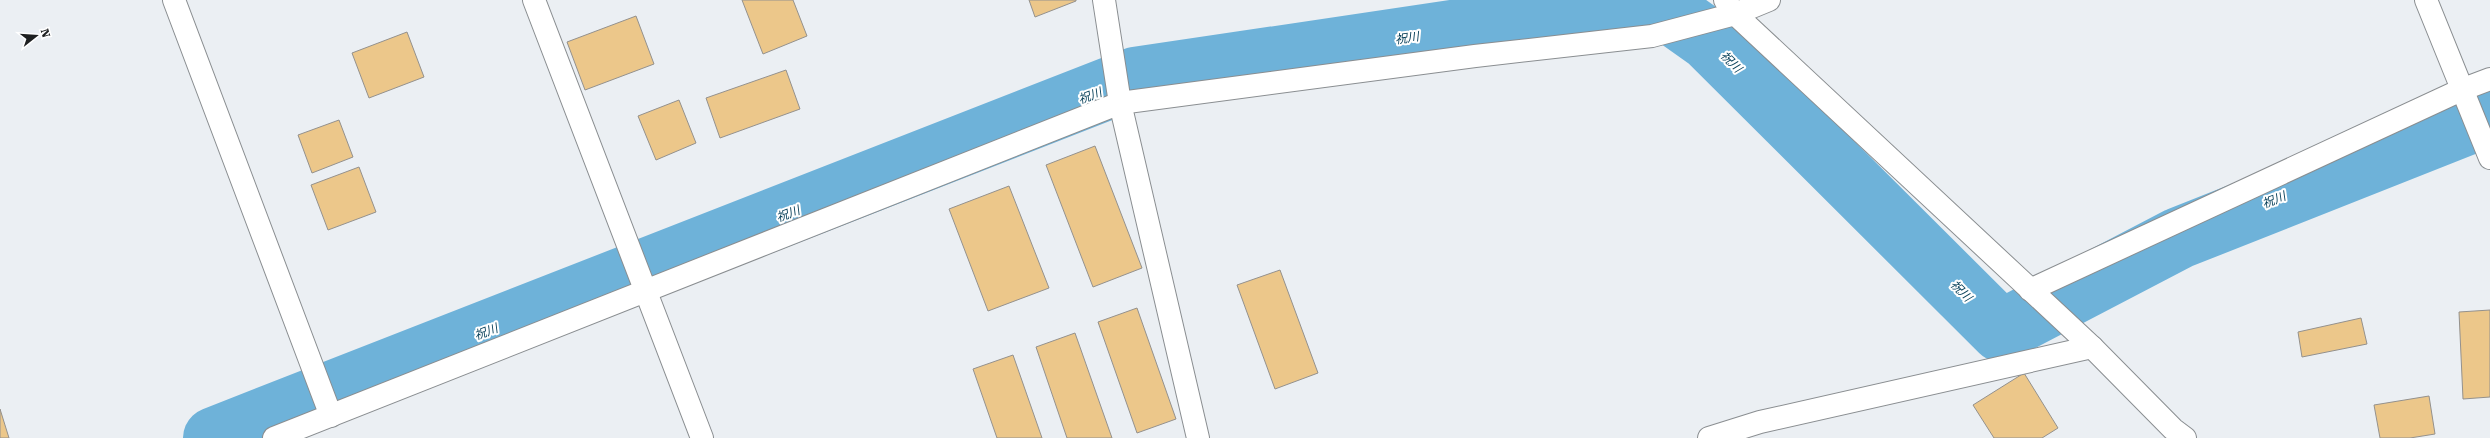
<svg xmlns="http://www.w3.org/2000/svg" width="2490" height="438" viewBox="0 0 2490 438" font-family="'Roboto Serif','Noto Sans JP',serif">
  <style>
    .lines { fill: none; stroke-linecap: round; stroke-linejoin: round }
    .river { stroke: #6eb2d9; stroke-width: 62 }
    .building { fill: #ecc78a; stroke: #94918d }
    .minor-casing { stroke: #8a8e91; stroke-width: 24 }
    .minor { stroke: #fff; stroke-width: 22 }
    .labels { text-anchor: middle; dominant-baseline: central; stroke-width: 4; stroke-linejoin: round; paint-order: stroke }
    .water-label { font-size: 12px; font-style: italic; fill: #003b55; stroke: #fff }
  </style>
  <rect width="100%" height="100%" fill="#ebeff3"/>
  <g class="lines">
    <path class="river" d="M 214,438 L 1135,78 L 1654,1 L 1709,40 L 2001,331 L 2179,238 L 2490,115"/>
  </g>
  <g class="building">
    <path d="M 742,0 L 793,0 L 807,36 L 763,54 Z"/>
    <path d="M 1029,0 L 1076,0 L 1076,1 L 1035,17 Z"/>
    <path d="M 636,16 L 654,64 L 585,90 L 567,42 Z"/>
    <path d="M 407,32 L 424,77 L 369,98 L 352,53 Z"/>
    <path d="M 786,70 L 800,109 L 720,138 L 706,98 Z"/>
    <path d="M 679,100 L 696,143 L 656,160 L 638,116 Z"/>
    <path d="M 339,120 L 353,157 L 312,173 L 298,135 Z"/>
    <path d="M 1095,146 L 1142,268 L 1093,287 L 1046,165 Z"/>
    <path d="M 359,167 L 376,212 L 328,230 L 311,185 Z"/>
    <path d="M 1009,186 L 1049,288 L 988,311 L 949,209 Z"/>
    <path d="M 1280,270 L 1318,373 L 1275,389 L 1237,285 Z"/>
    <path d="M 1137,308 L 1176,419 L 1137,433 L 1098,322 Z"/>
    <path d="M 2490,310 L 2490,397 L 2463,399 L 2459,312 Z"/>
    <path d="M 2361,318 L 2367,344 L 2302,357 L 2298,332 Z"/>
    <path d="M 1075,333 L 1112,438 L 1067,438 L 1036,347 Z"/>
    <path d="M 1013,355 L 1042,438 L 997,438 L 973,369 Z"/>
    <path d="M 2024,373 L 2058,428 L 2042,438 L 1994,438 L 1973,405 Z"/>
    <path d="M 2429,396 L 2435,434 L 2410,438 L 2380,438 L 2374,405 Z"/>
    <path d="M 0,409 L 9,438 L 0,438 Z"/>
  </g>
  <g class="lines">
    <defs>
      <g id="minor">
        <path d="M 174,0 L 331,416"/>
        <path d="M 534,0 L 702,438"/>
        <path d="M 1104,0 L 1120,103 L 1198,438"/>
        <path d="M 1725,0 L 1735,14 L 2092,347 L 2173,429 L 2185,438"/>
        <path d="M 2426,0 L 2490,158"/>
        <path d="M 2030,290 L 2461,90 L 2490,79"/>
        <path d="M 274,438 L 1120,103 L 1475,56 L 1652,36 L 1735,14 L 1769,0"/>
        <path d="M 1709,438 L 1760,422 L 2092,347"/>
      </g>
    </defs>
    <use href="#minor" class="minor-casing"/>
    <use href="#minor" class="minor"/>
  </g>
  <g class="labels">
    <g class="water-label">
      <text transform="translate(1407 38) rotate(-8)">祝川</text>
      <text transform="translate(1731 62) rotate(45)">祝川</text>
      <text transform="translate(1090 96) rotate(-21)">祝川</text>
      <text transform="translate(2274 200) rotate(-22)">祝川</text>
      <text transform="translate(788 214) rotate(-21)">祝川</text>
      <text transform="translate(1961 291) rotate(45)">祝川</text>
      <text transform="translate(486 332) rotate(-21)">祝川</text>
    </g>
  </g>
  <g transform="translate(36 36) rotate(73)" stroke="#ffffff" stroke-width="3" paint-order="stroke">
  <path d="M0-3L7 15L0 10L-7 15Z" fill="#1d1f20"/>
  <text y="-6" font-size="11" font-weight="bold" text-anchor="middle" fill="#1d1f20">N</text>
  </g>
</svg>
